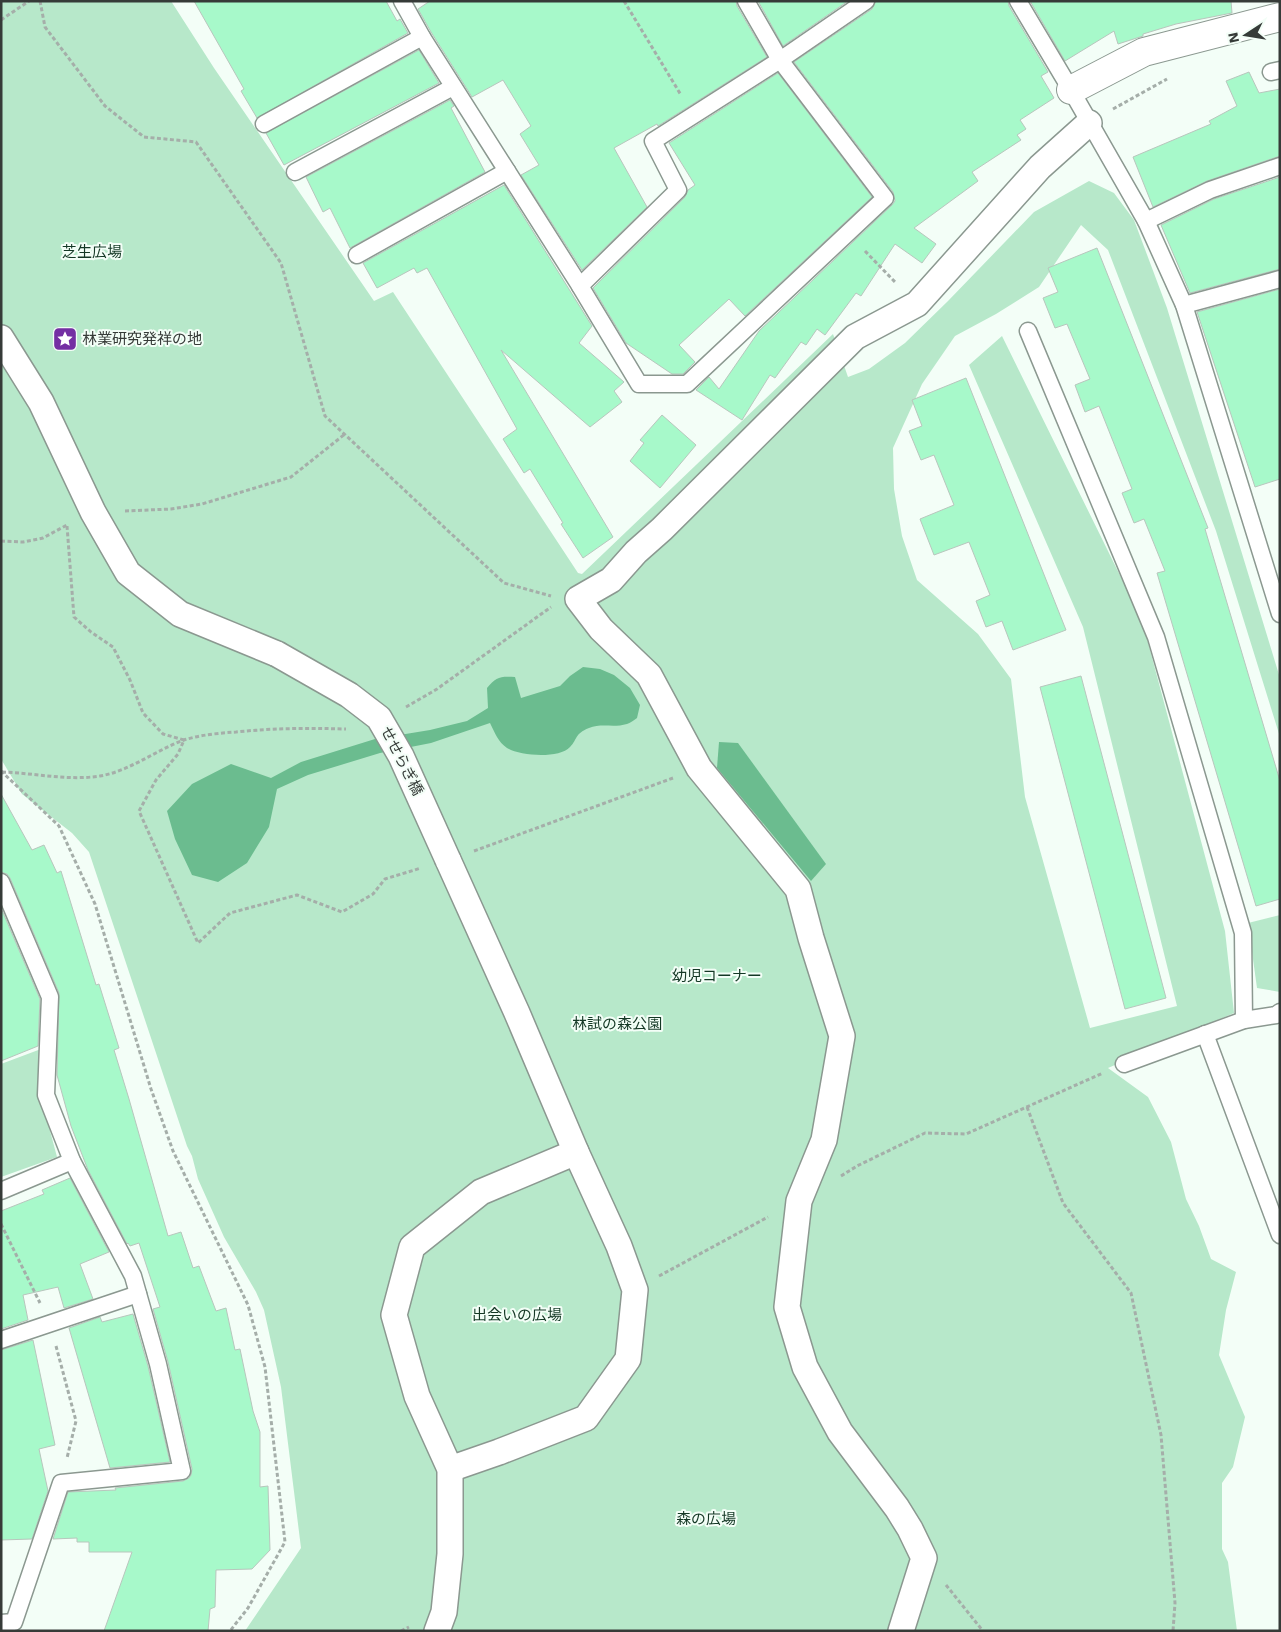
<svg xmlns="http://www.w3.org/2000/svg" width="1281" height="1632" viewBox="0 0 1281 1632" font-family="'Work Sans','Noto Sans JP',sans-serif">
  <style>
    .green { fill: #b7e8ca }
    .water { fill: #6bbc8f }
    .building { fill: #a7f9ca; stroke: #b8c6bd }
    .lines { fill: none; stroke-linecap: round; stroke-linejoin: round }
    .service-casing { stroke: #8b9890; stroke-width: 19 }
    .pedestrian-casing { stroke: #8b9890; stroke-width: 28 }
    .minor-casing { stroke: #8b9890; stroke-width: 30 }
    .path { stroke: #a5aea9; stroke-width: 3; stroke-dasharray: 4 2.5; stroke-linecap: butt }
    .service { stroke: #fff; stroke-width: 16 }
    .pedestrian { stroke: #fff; stroke-width: 25 }
    .minor { stroke: #fff; stroke-width: 28 }
    .pedestrian-bridge-casing { stroke: #8b9890; stroke-width: 28; stroke-linecap: butt }
    .pedestrian-bridge { stroke: #fff; stroke-width: 25 }
    .labels { text-anchor: middle; dominant-baseline: central; stroke-width: 4; stroke-linejoin: round; paint-order: stroke }
    .park-label { font-size: 15px; fill: #143825; stroke: #f3fef7 }
    .poi-label { font-size: 15px; fill: #363b38; stroke: #f3fef7; text-anchor: start }
    .street-label { font-size: 15px; fill: #363b38; stroke: #f3fef7 }
  </style>
  <rect width="100%" height="100%" fill="#f3fef7"/>
  <g class="green">
    <path d="M 1,1 L 171,1 L 214,68 L 374,301 L 393,292 L 578,573 L 582,574 L 833,334 L 848,377 L 869,369 L 905,343 L 948,301 L 1034,212 L 1089,181 L 1114,193 L 1134,220 L 1167,308 L 1280,678 L 1280,737 L 1216,531 L 1108,250 L 1081,225 L 1039,287 L 996,314 L 955,336 L 922,384 L 893,448 L 894,489 L 902,536 L 917,580 L 978,634 L 1011,679 L 1025,797 L 1090,1028 L 1177,1006 L 1083,627 L 969,365 L 1002,336 L 1142,620 L 1225,931 L 1234,1013 L 1108,1068 L 1148,1097 L 1171,1142 L 1186,1199 L 1199,1226 L 1211,1259 L 1236,1272 L 1226,1310 L 1219,1355 L 1245,1417 L 1233,1467 L 1222,1483 L 1222,1549 L 1228,1562 L 1237,1631 L 245,1631 L 301,1548 L 281,1387 L 264,1310 L 256,1292 L 224,1237 L 198,1179 L 192,1156 L 187,1146 L 89,852 L 72,833 L 22,794 L 1,759 Z"/>
    <path d="M 1280,915 L 1280,992 L 1257,988 L 1248,923 Z"/>
    <path d="M 41,1049 L 41,1097 L 57,1157 L 1,1177 L 1,1064 Z"/>
  </g>
  <g class="water">
    <path d="M 583,667 L 600,669 L 614,675 L 630,688 L 640,705 L 637,718 C 634,720 630,723 627,724 C 614,728 601,723 589,728 C 574,734 578,739 570,747 C 559,759 520,756 507,748 C 498,742 495,733 490,723 L 431,743 L 380,753 L 308,775 L 277,789 L 269,827 L 247,863 L 218,882 L 192,875 L 175,839 L 167,811 L 192,784 L 231,764 L 271,778 L 301,762 L 375,739 L 430,730 L 467,721 L 488,708 L 487,688 C 496,677 500,676 515,677 L 521,698 L 560,686 L 570,676 Z"/>
    <path d="M 719,742 L 738,743 L 826,864 L 811,881 L 717,768 Z"/>
  </g>
  <g class="building">
    <path d="M 194,1 L 386,1 L 397,21 L 400,19 L 408,33 L 257,118 L 241,91 L 244,89 Z"/>
    <path d="M 430,1 L 736,1 L 737,6 L 767,57 L 658,126 L 657,124 L 614,148 L 647,207 L 582,270 L 521,175 L 539,165 L 520,134 L 531,126 L 503,80 L 472,97 L 431,32 L 418,9 Z"/>
    <path d="M 758,1 L 848,1 L 783,46 Z"/>
    <path d="M 876,1 L 1008,1 L 1009,6 L 1048,72 L 1041,76 L 1054,98 L 1020,120 L 1026,129 L 1017,135 L 1021,140 L 972,172 L 978,181 L 914,228 L 936,244 L 922,263 L 895,244 L 861,296 L 856,293 L 825,335 L 817,329 L 806,345 L 801,342 L 775,378 L 770,375 L 742,420 L 696,390 L 709,377 L 719,389 L 759,331 L 892,205 L 895,201 L 893,192 L 794,62 L 872,9 Z"/>
    <path d="M 1030,1 L 1231,1 L 1232,13 L 1176,24 L 1143,34 L 1143,36 L 1118,44 L 1114,31 L 1065,61 Z"/>
    <path d="M 419,50 L 439,83 L 284,165 L 266,133 Z"/>
    <path d="M 1249,72 L 1259,93 L 1280,89 L 1280,156 L 1207,181 L 1153,207 L 1133,157 L 1211,124 L 1209,121 L 1237,106 L 1226,81 Z"/>
    <path d="M 778,73 L 872,197 L 745,316 L 729,299 L 679,345 L 695,362 L 683,374 L 672,374 L 626,343 L 593,288 L 685,197 L 688,190 L 695,185 L 669,143 Z"/>
    <path d="M 450,100 L 454,106 L 451,108 L 485,172 L 350,248 L 330,208 L 323,212 L 306,177 Z"/>
    <path d="M 1280,177 L 1280,269 L 1190,293 L 1161,225 L 1214,199 Z"/>
    <path d="M 504,185 L 592,326 L 579,343 L 624,382 L 614,391 L 622,402 L 590,427 L 501,350 L 613,537 L 583,558 L 561,524 L 563,523 L 530,469 L 524,473 L 503,439 L 517,429 L 427,268 L 417,273 L 414,268 L 377,288 L 363,263 Z"/>
    <path d="M 1097,248 L 1208,528 L 1205,529 L 1280,781 L 1280,899 L 1256,906 L 1157,573 L 1165,571 L 1144,519 L 1134,523 L 1122,493 L 1132,489 L 1099,406 L 1085,412 L 1075,385 L 1090,379 L 1067,324 L 1055,328 L 1043,298 L 1058,292 L 1048,268 Z"/>
    <path d="M 1280,289 L 1280,479 L 1255,487 L 1197,312 Z"/>
    <path d="M 966,378 L 1066,630 L 1013,650 L 1002,621 L 986,627 L 976,601 L 990,595 L 969,542 L 934,555 L 920,519 L 954,505 L 934,455 L 921,460 L 909,431 L 922,426 L 912,400 Z"/>
    <path d="M 662,415 L 696,445 L 660,488 L 630,461 L 644,443 L 640,440 Z"/>
    <path d="M 1081,676 L 1166,998 L 1125,1009 L 1040,687 Z"/>
    <path d="M 1,794 L 32,850 L 44,845 L 57,873 L 61,871 L 96,985 L 99,984 L 119,1048 L 114,1050 L 129,1099 L 168,1236 L 181,1232 L 193,1268 L 199,1266 L 216,1311 L 226,1308 L 235,1350 L 240,1349 L 253,1411 L 260,1432 L 260,1487 L 268,1486 L 270,1550 L 252,1569 L 216,1570 L 215,1607 L 210,1609 L 208,1631 L 104,1631 L 132,1552 L 89,1552 L 89,1542 L 77,1542 L 77,1538 L 53,1539 L 68,1492 L 116,1490 L 115,1488 L 183,1481 L 189,1478 L 191,1475 L 192,1469 L 168,1362 L 153,1309 L 160,1307 L 139,1243 L 130,1246 L 128,1243 L 127,1244 L 88,1170 L 71,1126 L 57,1075 L 59,993 L 10,878 L 7,874 L 1,872 Z"/>
    <path d="M 1,908 L 40,999 L 38,1046 L 1,1061 Z"/>
    <path d="M 70,1178 L 109,1252 L 80,1264 L 93,1299 L 64,1308 L 58,1287 L 23,1295 L 28,1320 L 1,1329 L 1,1211 L 44,1194 L 42,1190 Z"/>
    <path d="M 133,1314 L 148,1366 L 170,1462 L 110,1468 L 69,1328 L 100,1317 L 102,1322 Z"/>
    <path d="M 33,1340 L 55,1445 L 39,1449 L 48,1491 L 32,1539 L 1,1540 L 1,1350 Z"/>
  </g>
  <g class="lines">
    <defs>
      <g id="service">
        <path d="M 402,1 L 422,37 L 580,286 L 639,384 L 687,384 L 885,198 L 780,60 L 746,1"/>
        <path d="M 1018,1 L 1071,90 L 1146,221 L 1184,305 L 1280,614"/>
        <path d="M 1271,72 L 1280,70"/>
        <path d="M 264,124 L 422,37"/>
        <path d="M 295,172 L 453,87"/>
        <path d="M 1146,221 L 1210,190 L 1280,166"/>
        <path d="M 357,255 L 507,171"/>
        <path d="M 580,286 L 678,190 L 653,141 L 780,60 L 866,1"/>
        <path d="M 1184,305 L 1280,279"/>
        <path d="M 1028,331 L 1156,637 L 1243,933 L 1244,1020"/>
        <path d="M 1,882 L 50,997 L 46,1095 L 72,1161 L 133,1276 L 158,1364 L 182,1471 L 61,1483 L 14,1622 L 1,1623"/>
        <path d="M 1205,1034 L 1280,1235"/>
        <path d="M 1124,1064 L 1244,1020 L 1276,1015 L 1280,1012"/>
        <path d="M 1,1191 L 72,1161"/>
        <path d="M 1,1340 L 138,1294"/>
      </g>
      <g id="pedestrian">
        <path d="M 1,338 L 41,402 L 93,512 L 128,573 L 180,614 L 277,654"/>
        <path d="M 448,860 L 517,1013 L 576,1152 L 619,1246 L 635,1290 L 628,1359 L 586,1418 L 499,1452 L 450,1469"/>
        <path d="M 437,1631 L 444,1612 L 450,1554 L 450,1469 L 417,1396 L 394,1315 L 412,1247 L 481,1192 L 576,1152"/>
        <path d="M 901,1631 L 924,1558 L 910,1529 L 897,1508 L 840,1432 L 805,1367 L 787,1307 L 799,1201 L 824,1140 L 842,1036 L 811,938 L 798,889 L 699,768 L 649,675 L 601,629 L 578,599 L 611,580 L 636,552 L 662,529 L 855,337 L 917,304 L 1040,167 L 1089,123"/>
      </g>
      <path id="minor" d="M 1071,90 L 1144,52 L 1280,17"/>
    </defs>
    <use href="#service" class="service-casing"/>
    <use href="#pedestrian" class="pedestrian-casing"/>
    <use href="#minor" class="minor-casing"/>
    <g class="path">
      <path d="M 40,1 L 45,27 L 105,106 L 144,137 L 196,142 L 281,263 L 325,416 L 504,583 L 551,596"/>
      <path d="M 624,1 L 681,95"/>
      <path d="M 1,20 L 29,1"/>
      <path d="M 1113,109 L 1167,79"/>
      <path d="M 865,251 L 895,282"/>
      <path d="M 125,511 L 171,509 L 202,504 L 291,477 L 345,434"/>
      <path d="M 67,526 L 74,617 L 91,632 L 113,647 L 130,680 L 143,713 L 163,734 L 184,740 L 178,754 L 156,780 L 139,811 L 198,943 L 230,913 L 297,895 L 342,912 L 373,894 L 385,879 L 421,868"/>
      <path d="M 1,541 L 23,542 L 43,538 L 67,525"/>
      <path d="M 406,707 L 437,689 L 551,607"/>
      <path d="M 1,771 L 59,826 L 95,904 L 151,1089 L 173,1151 L 248,1305 L 265,1367 L 285,1542 L 248,1608 L 230,1631"/>
      <path d="M 2,772 C 35,773 67,781 100,776 C 130,771 156,750 184,740 C 200,735 219,733 236,732 C 274,728 308,728 346,729"/>
      <path d="M 474,851 L 673,778"/>
      <path d="M 1027,1107 L 1063,1203 L 1131,1293 L 1161,1435 L 1175,1603 L 1173,1631"/>
      <path d="M 841,1176 L 857,1166 L 925,1133 L 966,1134 L 1103,1073"/>
      <path d="M 1,1224 L 40,1303"/>
      <path d="M 659,1276 L 768,1217"/>
      <path d="M 56,1346 L 76,1421 L 67,1458"/>
      <path d="M 946,1585 L 983,1631"/>
      <path d="M 401,1631 L 409,1627"/>
    </g>
    <use href="#service" class="service"/>
    <use href="#pedestrian" class="pedestrian"/>
    <use href="#minor" class="minor"/>
    <defs>
      <path id="pedestrian-bridge" d="M 277,654 L 349,695 L 379,718 L 401,756 L 448,860"/>
    </defs>
    <use href="#pedestrian-bridge" class="pedestrian-bridge-casing"/>
    <use href="#pedestrian-bridge" class="pedestrian-bridge"/>
  </g>
  <defs>
    <symbol id="sight-square" viewBox="-11 -11 22 22"><rect x="-9" y="-9" width="18" height="18" rx="4" fill="#742fa3" stroke="#f3fef7"/><path d="M0-6L1.8-2.2L6-1.7L2.9 1.2L3.7 5.4L0 3.3L-3.7 5.4L-2.9 1.2L-6-1.7L-1.8-2.2Z" fill="#fff"/></symbol>
  </defs>
  <g fill-rule="evenodd">
    <use href="#sight-square" x="51" y="325" width="28" height="28"/>
  </g>
  <g class="labels">
    <g class="park-label">
      <text x="92" y="252">芝生広場</text>
      <text x="717" y="976">幼児コーナー</text>
      <text x="617" y="1024">林試の森公園</text>
      <text x="517" y="1315">出会いの広場</text>
      <text x="706" y="1519">森の広場</text>
    </g>
    <g class="poi-label">
      <text x="82" y="339">林業研究発祥の地</text>
    </g>
    <g class="street-label">
      <text transform="translate(402 761) rotate(63)">せせらぎ橋</text>
    </g>
  </g>
  <rect width="1281" height="1632" fill="none" stroke="#363b38" stroke-width="5"/>
  <g transform="translate(1246 35) rotate(258)" stroke="#f3fef7" stroke-width="4" paint-order="stroke">
  <path d="M0-4L9 19L0 12L-9 19Z" fill="#363b38"/>
  <text y="-8" font-size="14" font-weight="bold" text-anchor="middle" fill="#363b38">N</text>
  </g>
</svg>
